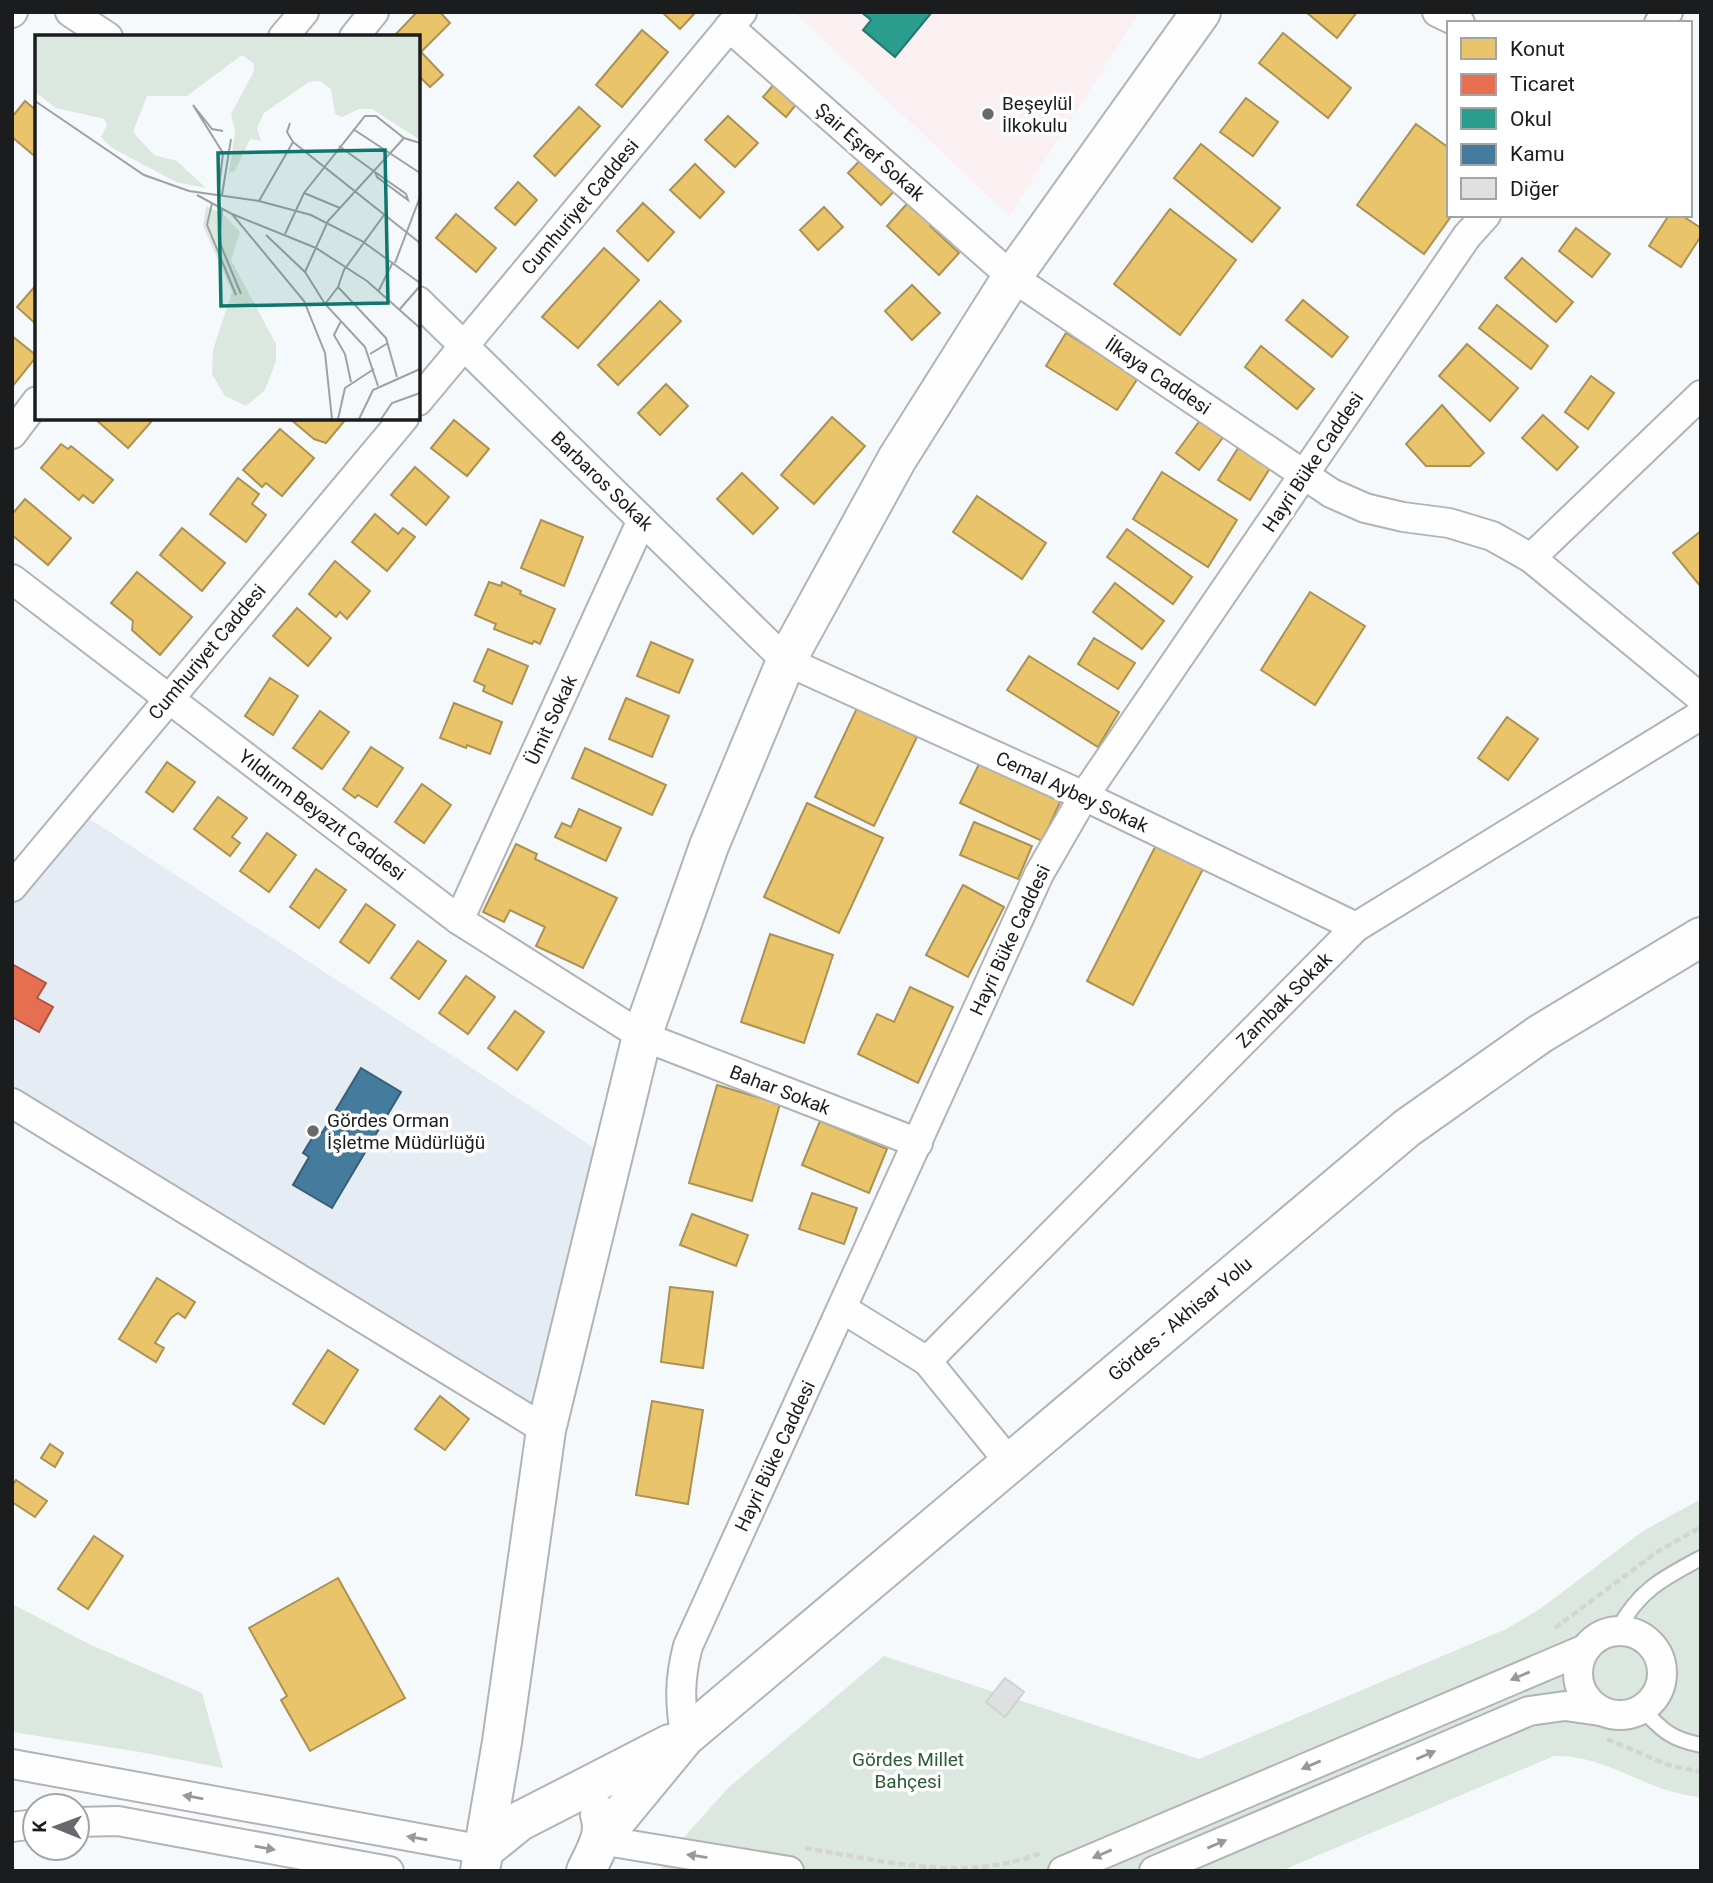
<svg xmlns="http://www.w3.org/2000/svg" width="1713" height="1883" viewBox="0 0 1713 1883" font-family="Roboto,sans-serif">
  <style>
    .built { fill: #e5ecf3 }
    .education { fill: #faf0f1 }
    .green { fill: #dce8df }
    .homes { fill: #e9c46a; stroke: #ab9253; stroke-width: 2 }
    .shops { fill: #e76f51; stroke: #aa5642; stroke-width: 2 }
    .schools { fill: #2a9d8f; stroke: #25766d; stroke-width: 2 }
    .public { fill: #457b9d; stroke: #385e77; stroke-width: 2 }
    .building { fill: #dfe0e1; stroke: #d1d1d1; stroke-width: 2 }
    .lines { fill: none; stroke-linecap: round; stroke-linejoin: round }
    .lane-casing { stroke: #b1b3b6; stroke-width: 18 }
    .street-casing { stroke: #b1b3b6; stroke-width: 32 }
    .secondary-casing { stroke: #b1b3b6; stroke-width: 42 }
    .path { stroke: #d4d4d5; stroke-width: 4.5; stroke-dasharray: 7 3.5; stroke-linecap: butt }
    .lane { stroke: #fefeff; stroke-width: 14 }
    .street { stroke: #fefeff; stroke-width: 28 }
    .secondary { stroke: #fefeff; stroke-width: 38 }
    .oneway { fill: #97989a }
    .poi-dot { fill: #67696c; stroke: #fff; stroke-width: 2.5 }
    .labels { text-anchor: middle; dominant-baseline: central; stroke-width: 7; stroke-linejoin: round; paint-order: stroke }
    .poi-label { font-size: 19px; fill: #1a1c1e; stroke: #fff; text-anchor: start }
    .street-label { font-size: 19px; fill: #1a1c1e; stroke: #fff }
    .park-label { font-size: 19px; fill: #2b5b34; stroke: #fff }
    .inset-road { fill: none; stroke: #9ea1a3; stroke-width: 2 }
    .view { fill: #0f766e; fill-opacity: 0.15; stroke: #0f766e; stroke-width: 3.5 }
    .inset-edge { fill: none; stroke: #1a1c1e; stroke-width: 3.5 }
  </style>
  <rect width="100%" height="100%" fill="#f6f9fc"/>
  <path class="built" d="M 76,810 L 611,1159 L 546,1430 L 12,1103 L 12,887 Z"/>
  <path class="education" d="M 794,12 L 1140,12 L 1009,216 Z"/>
  <g class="green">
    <path d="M 1701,1499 L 1701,1797 C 1647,1793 1609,1755 1554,1756 L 1281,1871 L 660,1871 L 685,1836 L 728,1788 L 884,1656 L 1199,1759 L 1506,1629 L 1540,1609 L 1643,1531 Z"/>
    <path d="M 12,1604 L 89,1644 L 202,1693 L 223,1768 L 140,1752 L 12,1732 Z"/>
  </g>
  <g class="homes">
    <path d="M 417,12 L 440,12 L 450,23 L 421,52 L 443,75 L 430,87 L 418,75 L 418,37 L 393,37 Z"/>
    <path d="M 662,12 L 696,12 L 680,29 Z"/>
    <path d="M 1306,12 L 1357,12 L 1337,38 Z"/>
    <path d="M 642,30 L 668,52 L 622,107 L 596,85 Z"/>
    <path d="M 1283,33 L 1351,88 L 1328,118 L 1259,63 Z"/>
    <path d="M 780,77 L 803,96 L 786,117 L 763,97 Z"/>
    <path d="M 1246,98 L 1278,122 L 1253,156 L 1220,132 Z"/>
    <path d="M 25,101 L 37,111 L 37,158 L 12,137 L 12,117 Z"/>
    <path d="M 579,107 L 600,126 L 555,176 L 534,156 Z"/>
    <path d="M 728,116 L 758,143 L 735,167 L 705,140 Z"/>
    <path d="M 1416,124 L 1449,148 L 1449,215 L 1452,215 L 1424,254 L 1357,205 Z"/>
    <path d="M 1201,144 L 1280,208 L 1252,242 L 1174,178 Z"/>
    <path d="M 866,154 L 899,186 L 881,205 L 848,173 Z"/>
    <path d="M 695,164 L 724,192 L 700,218 L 670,190 Z"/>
    <path d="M 518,182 L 537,200 L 515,225 L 495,208 Z"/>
    <path d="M 914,196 L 938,218 L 930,226 L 959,253 L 939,275 L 887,226 Z"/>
    <path d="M 643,203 L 674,232 L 648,261 L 617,231 Z"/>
    <path d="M 824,207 L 843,227 L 818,250 L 800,230 Z"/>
    <path d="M 1170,209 L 1236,260 L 1180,335 L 1114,284 Z"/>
    <path d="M 456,214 L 496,248 L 476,272 L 436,238 Z"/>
    <path d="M 1669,215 L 1681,215 L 1701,228 L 1701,236 L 1681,267 L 1649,246 Z"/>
    <path d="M 1576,228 L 1610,254 L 1592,277 L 1559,251 Z"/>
    <path d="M 604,248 L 639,280 L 578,348 L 542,317 Z"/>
    <path d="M 1522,258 L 1573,302 L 1556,322 L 1505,278 Z"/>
    <path d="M 37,284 L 37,325 L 17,307 Z"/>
    <path d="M 912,285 L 940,313 L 912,340 L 885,311 Z"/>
    <path d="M 1303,300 L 1348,337 L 1332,357 L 1286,320 Z"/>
    <path d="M 660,301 L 681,321 L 618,385 L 598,365 Z"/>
    <path d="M 1497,305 L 1548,346 L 1531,369 L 1479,328 Z"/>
    <path d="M 1066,333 L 1138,378 L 1117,410 L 1046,366 Z"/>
    <path d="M 12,336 L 37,356 L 12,387 Z"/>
    <path d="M 1467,344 L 1518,388 L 1490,421 L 1439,376 Z"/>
    <path d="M 1261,346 L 1314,389 L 1297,409 L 1245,367 Z"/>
    <path d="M 1591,376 L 1614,393 L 1588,429 L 1565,412 Z"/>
    <path d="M 666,384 L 688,406 L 660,435 L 638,413 Z"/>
    <path d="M 1442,405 L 1484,453 L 1470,466 L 1426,466 L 1406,444 Z"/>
    <path d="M 1204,415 L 1227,432 L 1199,470 L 1176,453 Z"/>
    <path d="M 1543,415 L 1578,447 L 1557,470 L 1522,438 Z"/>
    <path d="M 832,417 L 865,446 L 814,504 L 781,475 Z"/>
    <path d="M 94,418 L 147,418 L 151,422 L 128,448 Z"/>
    <path d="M 289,418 L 345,418 L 346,419 L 326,443 L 314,439 Z"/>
    <path d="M 454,420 L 489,449 L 467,476 L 431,448 Z"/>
    <path d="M 280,429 L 314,458 L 282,496 L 266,483 L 262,487 L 243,470 Z"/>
    <path d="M 61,444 L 68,449 L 71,446 L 113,480 L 93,503 L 83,495 L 79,500 L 41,468 Z"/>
    <path d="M 1240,445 L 1272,465 L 1250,500 L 1218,480 Z"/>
    <path d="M 415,467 L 449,497 L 426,525 L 391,495 Z"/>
    <path d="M 1162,472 L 1237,520 L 1208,567 L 1133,519 Z"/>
    <path d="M 742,473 L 778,508 L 753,534 L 717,499 Z"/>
    <path d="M 238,478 L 259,494 L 252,504 L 266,515 L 246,542 L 210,514 Z"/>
    <path d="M 977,496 L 1046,543 L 1022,579 L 953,532 Z"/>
    <path d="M 25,499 L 71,538 L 48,565 L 12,535 L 12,511 L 14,512 Z"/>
    <path d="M 375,514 L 398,534 L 403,528 L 415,537 L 387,571 L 352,542 Z"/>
    <path d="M 541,520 L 583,537 L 564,586 L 521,568 Z"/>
    <path d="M 182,528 L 225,563 L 202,591 L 160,555 Z"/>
    <path d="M 1127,529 L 1192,577 L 1173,604 L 1107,557 Z"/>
    <path d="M 1701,531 L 1701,587 L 1673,553 Z"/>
    <path d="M 335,561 L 370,591 L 347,619 L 340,612 L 336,617 L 309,594 Z"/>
    <path d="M 137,572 L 192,617 L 160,655 L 132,630 L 133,621 L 111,603 Z"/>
    <path d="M 489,582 L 501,586 L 502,582 L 521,591 L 520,594 L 555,609 L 540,644 L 534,641 L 532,644 L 494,629 L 496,624 L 475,615 Z"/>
    <path d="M 1115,583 L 1164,621 L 1142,649 L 1093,612 Z"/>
    <path d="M 1310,592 L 1365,626 L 1315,705 L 1261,670 Z"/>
    <path d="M 297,608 L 331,638 L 308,666 L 273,636 Z"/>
    <path d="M 1094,638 L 1135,663 L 1118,689 L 1078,664 Z"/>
    <path d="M 651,642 L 693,660 L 679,693 L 637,676 Z"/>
    <path d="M 488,649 L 528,666 L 512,704 L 483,691 L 485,686 L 474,681 Z"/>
    <path d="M 1029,656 L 1119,712 L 1098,747 L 1007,690 Z"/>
    <path d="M 270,678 L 298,696 L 273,735 L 245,716 Z"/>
    <path d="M 626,698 L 669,716 L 652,757 L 609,739 Z"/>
    <path d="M 454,703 L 502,722 L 490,754 L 467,745 L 466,748 L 440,738 Z"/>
    <path d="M 857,708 L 917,737 L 874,826 L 815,797 Z"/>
    <path d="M 320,711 L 349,732 L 322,769 L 293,748 Z"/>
    <path d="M 1507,717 L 1538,739 L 1508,780 L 1478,758 Z"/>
    <path d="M 371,747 L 403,768 L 377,807 L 358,795 L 355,798 L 343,789 Z"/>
    <path d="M 585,748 L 666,785 L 652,815 L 572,778 Z"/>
    <path d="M 981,760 L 1062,798 L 1042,841 L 960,803 Z"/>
    <path d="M 167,762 L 195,782 L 173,812 L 146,792 Z"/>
    <path d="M 422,784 L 451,805 L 424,843 L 395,822 Z"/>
    <path d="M 218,797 L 247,818 L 232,837 L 240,843 L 230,856 L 194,829 Z"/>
    <path d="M 807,803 L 883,838 L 839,933 L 764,897 Z"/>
    <path d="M 579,809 L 621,828 L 606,861 L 555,837 L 562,823 L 571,827 Z"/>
    <path d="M 974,822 L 1032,846 L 1018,879 L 960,855 Z"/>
    <path d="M 267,833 L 296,855 L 269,892 L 240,871 Z"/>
    <path d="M 1157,843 L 1204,867 L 1133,1005 L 1087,981 Z"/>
    <path d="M 516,844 L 537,854 L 535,859 L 617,898 L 583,968 L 536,946 L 545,927 L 510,910 L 504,922 L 483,912 Z"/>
    <path d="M 316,869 L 346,890 L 319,928 L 290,907 Z"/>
    <path d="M 963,885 L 1004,907 L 968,977 L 926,955 Z"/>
    <path d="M 366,904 L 395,925 L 369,963 L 340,942 Z"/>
    <path d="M 770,934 L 833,955 L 804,1043 L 741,1022 Z"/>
    <path d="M 418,941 L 446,961 L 419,999 L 391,978 Z"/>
    <path d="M 466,976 L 495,997 L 468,1034 L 439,1013 Z"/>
    <path d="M 910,987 L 953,1007 L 918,1083 L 858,1054 L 877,1014 L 894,1022 Z"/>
    <path d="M 515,1011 L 544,1032 L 517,1070 L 488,1048 Z"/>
    <path d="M 717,1085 L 780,1104 L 752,1201 L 689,1183 Z"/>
    <path d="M 820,1121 L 887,1149 L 869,1193 L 802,1165 Z"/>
    <path d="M 812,1193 L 857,1208 L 844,1244 L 799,1229 Z"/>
    <path d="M 692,1214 L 748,1235 L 736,1266 L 680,1245 Z"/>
    <path d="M 157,1278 L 195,1302 L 185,1318 L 178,1313 L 171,1318 L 155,1343 L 164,1348 L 156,1362 L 119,1339 Z"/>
    <path d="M 670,1287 L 713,1292 L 703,1368 L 661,1362 Z"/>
    <path d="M 328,1350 L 358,1370 L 324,1424 L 293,1404 Z"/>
    <path d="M 440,1396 L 469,1419 L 445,1450 L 415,1429 Z"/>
    <path d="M 652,1401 L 703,1410 L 688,1504 L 636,1495 Z"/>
    <path d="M 50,1444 L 63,1453 L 55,1467 L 41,1458 Z"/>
    <path d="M 16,1480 L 47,1501 L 35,1517 L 12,1502 L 12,1486 Z"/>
    <path d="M 94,1536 L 123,1556 L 88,1609 L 58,1589 Z"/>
    <path d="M 338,1578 L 405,1698 L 310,1751 L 281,1700 L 287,1696 L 249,1628 Z"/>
  </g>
  <path class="shops" d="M 12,964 L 46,983 L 37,998 L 53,1007 L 39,1032 L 12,1017 Z"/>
  <path class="schools" d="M 861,12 L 932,12 L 895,57 L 863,30 L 871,20 Z"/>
  <path class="public" d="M 361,1068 L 401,1092 L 332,1208 L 293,1185 L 309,1157 L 303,1153 L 317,1130 L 322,1133 Z"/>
  <path class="building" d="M 1005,1678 L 1024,1692 L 1005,1717 L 986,1702 Z"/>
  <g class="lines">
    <defs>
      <g id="lane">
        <path d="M 1618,1630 C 1638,1591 1663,1578 1701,1558"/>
        <path d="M 1642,1709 C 1663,1731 1671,1739 1701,1745"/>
      </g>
      <g id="street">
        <path d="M 70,12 L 108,37"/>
        <path d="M 1437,12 L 1460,23"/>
        <path d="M 12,13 L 13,12"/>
        <path d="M 1659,23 L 1668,12"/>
        <path d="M 729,27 L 1012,277 L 1331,493 L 1365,508 L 1403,517 L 1449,523 L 1492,536 L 1531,558 L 1701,395"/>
        <path d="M 283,37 L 304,12"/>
        <path d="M 354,37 L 374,12"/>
        <path d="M 418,301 L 786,661 L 1084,796 L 1356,927"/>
        <path d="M 418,401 L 742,12"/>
        <path d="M 12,434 L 37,401"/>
        <path d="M 1531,558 L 1701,698"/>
        <path d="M 12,579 L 459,920 L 642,1036 L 918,1143"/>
        <path d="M 12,887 L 404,418"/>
        <path d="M 459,920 L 642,520"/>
        <path d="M 12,1103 L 546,1430"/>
        <path d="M 843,1309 L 927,1361 L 1010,1463"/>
        <path d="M 927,1361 L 1356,927 L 1701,715"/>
        <circle cx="1620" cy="1673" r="42"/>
        <path d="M 685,1737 C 680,1702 679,1680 688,1646 L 1039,874 L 1084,796 L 1467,236 L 1486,215"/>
        <path d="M 12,1764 L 484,1850"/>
        <path d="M 77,1822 L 118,1821 L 389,1871"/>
        <path d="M 12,1827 L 35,1824"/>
        <path d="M 600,1840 L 789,1871"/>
        <path d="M 1063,1871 L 1583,1650"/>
        <path d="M 1154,1871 L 1529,1711 L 1565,1706 L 1600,1711"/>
      </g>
      <g id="secondary">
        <path d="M 600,1840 L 685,1737 L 1407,1128 L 1540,1034 L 1701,937"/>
        <path d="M 484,1850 L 520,1821 L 670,1744"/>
        <path d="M 480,1871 L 502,1742 L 546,1430 L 642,1036 L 709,846 L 786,661 L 897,459 L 1012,277 L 1201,12"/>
        <path d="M 586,1871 C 594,1853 607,1835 600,1815"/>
      </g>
    </defs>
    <use href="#lane" class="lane-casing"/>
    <use href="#street" class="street-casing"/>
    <use href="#secondary" class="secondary-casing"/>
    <g class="path">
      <path d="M 1555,1628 L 1657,1552 L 1701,1527"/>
      <path d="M 1607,1739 L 1668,1765 L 1701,1772"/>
      <path d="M 805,1848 C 884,1861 964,1883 1041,1853"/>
    </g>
    <use href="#lane" class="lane"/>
    <use href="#street" class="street"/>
    <use href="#secondary" class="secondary"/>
  </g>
  <defs><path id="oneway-solid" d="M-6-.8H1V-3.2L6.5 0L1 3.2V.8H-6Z" transform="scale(1.75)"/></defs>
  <g class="oneway">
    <use href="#oneway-solid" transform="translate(1520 1676) rotate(157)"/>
    <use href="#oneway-solid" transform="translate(1426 1755) rotate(-23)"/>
    <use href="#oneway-solid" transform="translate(1311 1765) rotate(157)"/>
    <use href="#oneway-solid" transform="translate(193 1797) rotate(-170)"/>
    <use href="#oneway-solid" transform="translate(417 1838) rotate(-170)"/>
    <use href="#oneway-solid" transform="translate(1217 1844) rotate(-23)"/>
    <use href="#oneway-solid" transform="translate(265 1848) rotate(10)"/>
    <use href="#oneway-solid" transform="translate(1102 1854) rotate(157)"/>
    <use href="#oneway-solid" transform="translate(697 1856) rotate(-171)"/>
  </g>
  <g class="poi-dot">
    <circle cx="988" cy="114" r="7"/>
    <circle cx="313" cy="1131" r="7"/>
  </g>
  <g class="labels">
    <g class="poi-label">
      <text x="1002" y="103">Beşeylül<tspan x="1002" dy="22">İlkokulu</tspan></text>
      <text x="327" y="1120">Gördes Orman<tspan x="327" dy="22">İşletme Müdürlüğü</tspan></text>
    </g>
    <g class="street-label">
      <text transform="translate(870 152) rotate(41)">Şair Eşref Sokak</text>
      <text transform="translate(580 207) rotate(-50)">Cumhuriyet Caddesi</text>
      <text transform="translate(1158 376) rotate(34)">İlkaya Caddesi</text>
      <text transform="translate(1313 462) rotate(-56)">Hayri Büke Caddesi</text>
      <text transform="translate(602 481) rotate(44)">Barbaros Sokak</text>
      <text transform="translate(207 652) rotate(-50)">Cumhuriyet Caddesi</text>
      <text transform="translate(551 720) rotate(-65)">Ümit Sokak</text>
      <text transform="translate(1072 792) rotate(25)">Cemal Aybey Sokak</text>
      <text transform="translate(322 815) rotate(37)">Yıldırım Beyazıt Caddesi</text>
      <text transform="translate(1010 940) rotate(-65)">Hayri Büke Caddesi</text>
      <text transform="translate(1284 1000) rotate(-45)">Zambak Sokak</text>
      <text transform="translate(780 1090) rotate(21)">Bahar Sokak</text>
      <text transform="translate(1180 1319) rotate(-40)">Gördes - Akhisar Yolu</text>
      <text transform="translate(775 1456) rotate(-65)">Hayri Büke Caddesi</text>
    </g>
    <g class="park-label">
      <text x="908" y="1759">Gördes Millet<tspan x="908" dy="22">Bahçesi</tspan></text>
    </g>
  </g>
  <g transform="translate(35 35)">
    <rect width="385" height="385" fill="#f6f9fc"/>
    <path d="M 0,1 L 385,1 L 385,105 L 337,74 L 324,74 L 307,82 L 300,79 L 296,54 L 285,46 L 274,47 L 229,78 L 222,93 L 226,106 L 215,104 L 200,136 L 194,138 L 200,96 L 196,79 L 219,36 L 218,28 L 207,20 L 152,61 L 112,61 L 98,97 L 119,120 L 142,126 L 171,153 L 141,147 L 77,113 L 66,102 L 72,90 L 69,84 L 21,73 L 0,57 ZM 171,171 L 188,179 L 205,197 L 196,225 L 241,309 L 241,326 L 230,355 L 211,371 L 190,361 L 177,339 L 178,315 L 197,257 L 168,191 Z" fill="#dce8df"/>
    <path class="inset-road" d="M 0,66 L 109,140 L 154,156 L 224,166 L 276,180 L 327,206 L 385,248M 255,88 L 252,97 L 258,107 L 385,208M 318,94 L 385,138M 304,111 L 340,137M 340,137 L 371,159 L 373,165 L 342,142 ZM 269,158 L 305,173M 162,160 L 197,179 L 269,266 L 290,318 L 297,384M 187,160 L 196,104M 183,161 L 188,118 L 158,70 L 177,94 L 188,96M 224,166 L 258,107M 177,168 L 172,190 L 201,260M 187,174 L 184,206 L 206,259M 197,179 L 281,213 L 332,246 L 385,293M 349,180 L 309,235 L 303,252 L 351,303 L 362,342M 250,199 L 269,158 L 330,81 L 341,81 L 369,103 L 385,108M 231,200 L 270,237 L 290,269 L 330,312 L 343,351M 360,228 L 385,162M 270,237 L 293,186 L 369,103M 343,257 L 358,227M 290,269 L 303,252M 365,274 L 385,251M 306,286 L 299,300 L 310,319 L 316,347M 335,319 L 353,308M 303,384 L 310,353 L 339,334M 324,384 L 338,355 L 385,334M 346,384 L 357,368 L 385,358"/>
    <path class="view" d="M 350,115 L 353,268 L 186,271 L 183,118 Z"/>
    <rect width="385" height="385" class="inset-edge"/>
  </g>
  <rect width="1713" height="1883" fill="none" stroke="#1a1c1e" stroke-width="28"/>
  <rect x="1447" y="21" width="245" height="196" fill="#ffffff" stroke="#a3a4a5" stroke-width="2"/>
  <rect x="1461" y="38" width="35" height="21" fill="#e9c46a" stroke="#a3a4a5" stroke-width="2"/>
  <text x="1510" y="56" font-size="21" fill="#1a1c1e">Konut</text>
  <rect x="1461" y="74" width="35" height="21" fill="#e76f51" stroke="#a3a4a5" stroke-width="2"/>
  <text x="1510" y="91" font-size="21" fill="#1a1c1e">Ticaret</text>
  <rect x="1461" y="108" width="35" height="21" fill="#2a9d8f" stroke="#a3a4a5" stroke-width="2"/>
  <text x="1510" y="126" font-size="21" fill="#1a1c1e">Okul</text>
  <rect x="1461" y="144" width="35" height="21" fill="#457b9d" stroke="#a3a4a5" stroke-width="2"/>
  <text x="1510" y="161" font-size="21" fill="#1a1c1e">Kamu</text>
  <rect x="1461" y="178" width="35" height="21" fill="#dfe0e1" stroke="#a3a4a5" stroke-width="2"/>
  <text x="1510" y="196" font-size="21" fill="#1a1c1e">Diğer</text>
  <g transform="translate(56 1827) rotate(271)"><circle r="33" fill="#ffffff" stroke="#a3a4a5" stroke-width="2"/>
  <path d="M0-5L12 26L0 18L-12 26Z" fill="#67696c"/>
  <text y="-10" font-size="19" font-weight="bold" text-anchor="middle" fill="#1a1c1e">K</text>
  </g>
</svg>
